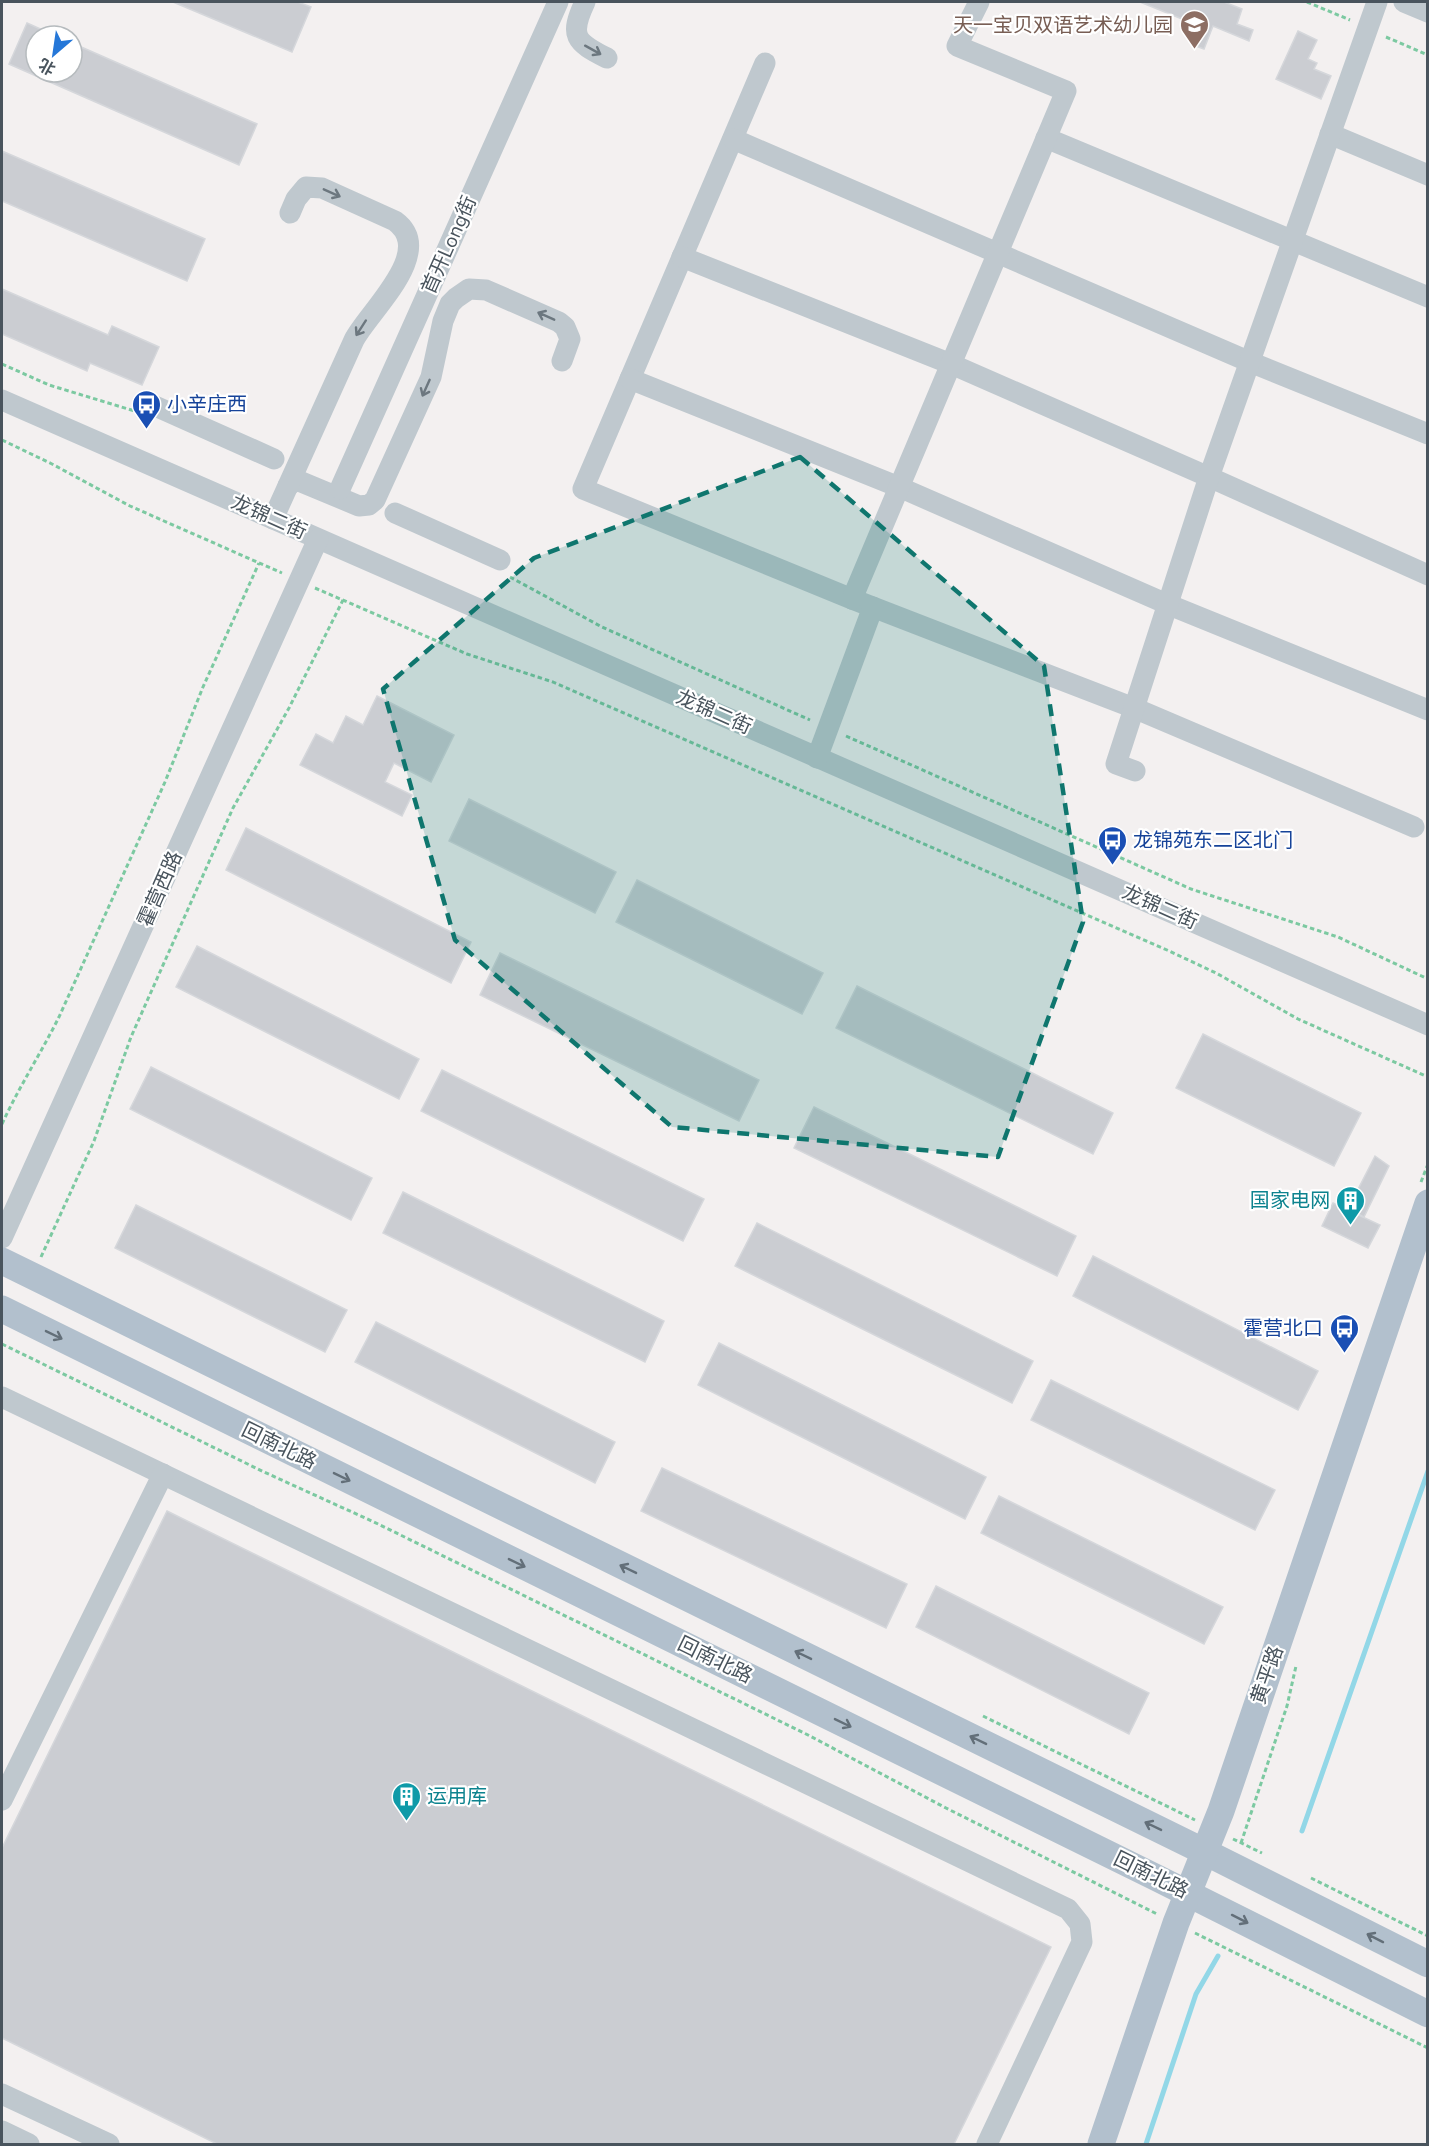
<svg xmlns="http://www.w3.org/2000/svg" width="1429" height="2146" viewBox="0 0 1429 2146" font-family="'Nunito Sans','Noto Sans SC',sans-serif">
  <style>
    .lines { fill: none; stroke-linecap: round; stroke-linejoin: round }
    .stream { stroke: #92d7e7; stroke-width: 5 }
    .building { fill: #cbcdd2; stroke: #d5d7db; stroke-width: 1.5 }
    .path { stroke: #7cc9a1; stroke-width: 3; stroke-dasharray: 4.5 3; stroke-linecap: butt }
    .minor { stroke: #bfc8ce; stroke-width: 21 }
    .major { stroke: #b2c0cd; stroke-width: 27 }
    .oneway { stroke: #6c777f }
    .oneway2 { stroke: #636f79 }
    .marked { fill: #0f766e; fill-opacity: 0.2; stroke: #0f766e; stroke-width: 4.5; stroke-dasharray: 12 8; stroke-linejoin: round }
    .labels { text-anchor: middle; dominant-baseline: central; stroke-width: 4.5; stroke-linejoin: round; paint-order: stroke }
    .education-label { font-size: 20px; fill: #785e54; stroke: #fff; text-anchor: end }
    .street-label { font-size: 20px; fill: #49545d; stroke: #fff }
    .transit-label { font-size: 20px; fill: #164399; stroke: #fff; text-anchor: start }
    .culture-label { font-size: 20px; fill: #0d838f; stroke: #fff; text-anchor: end }
  </style>
  <rect width="100%" height="100%" fill="#f3f0f0"/>
  <g class="lines">
    <g class="stream">
      <path d="M 1302,1831 L 1428,1471"/>
      <path d="M 1146,2144 L 1196,1994 L 1218,1956"/>
    </g>
  </g>
  <g class="building">
    <path d="M 173,2 L 298,2 L 311,7 L 292,52 Z"/>
    <path d="M 1140,2 L 1224,2 L 1242,9 L 1237,24 L 1253,30 L 1249,41 L 1213,26 L 1204,49 L 1193,45 L 1198,32 L 1190,28 L 1192,23 Z"/>
    <path d="M 27,23 L 56,36 L 36,36 L 36,72 L 72,72 L 72,43 L 257,124 L 239,165 L 9,64 Z"/>
    <path d="M 1298,31 L 1317,40 L 1308,59 L 1317,63 L 1314,69 L 1331,76 L 1321,99 L 1276,79 Z"/>
    <path d="M 2,151 L 205,239 L 187,281 L 2,201 Z"/>
    <path d="M 2,289 L 108,335 L 112,326 L 159,347 L 142,385 L 90,363 L 87,371 L 2,334 Z"/>
    <path d="M 377,696 L 454,735 L 431,782 L 394,763 L 385,782 L 412,795 L 402,816 L 300,765 L 316,734 L 333,743 L 346,716 L 363,725 Z"/>
    <path d="M 469,799 L 616,872 L 595,913 L 449,841 Z"/>
    <path d="M 246,828 L 471,942 L 451,983 L 226,870 Z"/>
    <path d="M 637,880 L 823,973 L 802,1014 L 616,922 Z"/>
    <path d="M 197,946 L 419,1059 L 399,1099 L 176,987 Z"/>
    <path d="M 500,953 L 759,1080 L 739,1121 L 480,995 Z"/>
    <path d="M 857,986 L 1113,1113 L 1093,1154 L 836,1028 Z"/>
    <path d="M 1203,1034 L 1361,1113 L 1334,1166 L 1176,1088 Z"/>
    <path d="M 151,1067 L 372,1178 L 351,1220 L 130,1109 Z"/>
    <path d="M 442,1070 L 704,1199 L 683,1241 L 421,1111 Z"/>
    <path d="M 814,1107 L 1076,1236 L 1057,1276 L 794,1148 Z"/>
    <path d="M 1375,1156 L 1389,1166 L 1364,1217 L 1348,1209 Z"/>
    <path d="M 403,1192 L 664,1321 L 645,1362 L 383,1233 Z"/>
    <path d="M 1333,1203 L 1380,1225 L 1368,1248 L 1322,1226 Z"/>
    <path d="M 136,1205 L 347,1310 L 325,1352 L 115,1248 Z"/>
    <path d="M 757,1223 L 1033,1361 L 1012,1403 L 735,1266 Z"/>
    <path d="M 1093,1256 L 1318,1371 L 1298,1410 L 1073,1296 Z"/>
    <path d="M 376,1322 L 615,1442 L 595,1483 L 355,1362 Z"/>
    <path d="M 719,1343 L 986,1477 L 965,1519 L 698,1385 Z"/>
    <path d="M 1051,1380 L 1275,1490 L 1255,1530 L 1031,1420 Z"/>
    <path d="M 662,1468 L 907,1584 L 886,1628 L 641,1511 Z"/>
    <path d="M 999,1496 L 1223,1607 L 1204,1644 L 981,1533 Z"/>
    <path d="M 167,1511 L 1051,1947 L 954,2144 L 217,2144 L 2,2038 L 2,1848 Z"/>
    <path d="M 936,1586 L 1149,1693 L 1129,1734 L 916,1627 Z"/>
  </g>
  <g class="lines">
    <g class="path">
      <path d="M 1307,2 L 1350,20"/>
      <path d="M 1386,37 L 1428,55"/>
      <path d="M 2,364 L 49,385 L 138,412"/>
      <path d="M 2,440 L 52,464 L 130,506 L 282,573"/>
      <path d="M 510,577 L 602,627 L 810,720"/>
      <path d="M 315,588 L 467,654 L 553,682 L 1167,950 L 1216,973 L 1298,1019 L 1428,1077"/>
      <path d="M 846,736 L 1191,889 L 1338,937 L 1428,979"/>
      <path d="M 2,1124 C 19,1087 41,1053 59,1017 L 165,782 L 203,687 L 259,563"/>
      <path d="M 1421,1182 L 1428,1164"/>
      <path d="M 41,1257 L 94,1141 L 131,1037 L 233,808 L 289,708 L 343,600"/>
      <path d="M 2,1344 L 264,1472 L 374,1522 L 808,1735 L 946,1808 L 1157,1914"/>
      <path d="M 983,1716 L 1195,1820"/>
      <path d="M 1233,1839 L 1262,1853"/>
      <path d="M 1241,1843 L 1287,1706 L 1296,1666"/>
      <path d="M 1311,1878 L 1428,1936"/>
      <path d="M 1195,1933 L 1428,2048"/>
    </g>
    <g class="minor">
      <path d="M 585,2 C 569,36 575,42 607,58"/>
      <path d="M 1404,2 L 1428,12"/>
      <path d="M 765,63 L 583,489 L 852,599 L 1134,708 L 1414,827"/>
      <path d="M 1330,134 L 1428,175"/>
      <path d="M 1046,138 L 1428,297"/>
      <path d="M 733,139 L 1250,362 L 1428,434"/>
      <path d="M 682,257 L 951,364 L 1209,477 L 1428,575"/>
      <path d="M 630,379 L 899,487 L 1167,604 L 1428,710"/>
      <path d="M 2,400 L 1428,1025"/>
      <path d="M 155,406 L 274,459"/>
      <path d="M 288,486 L 293,482 L 299,481 L 359,506 L 369,505 L 375,500 L 431,377 L 443,321 L 450,304 L 456,298 L 469,289 L 486,290 L 559,322 L 565,327 L 570,339 L 562,361"/>
      <path d="M 340,489 L 558,2"/>
      <path d="M 395,513 L 500,560"/>
      <path d="M 273,519 L 354,340 C 369,311 437,252 395,221 L 322,188 L 306,187 L 296,199 L 290,213"/>
      <path d="M 852,599 L 1066,91 L 957,46 L 979,2"/>
      <path d="M 817,758 L 873,607"/>
      <path d="M 1135,771 L 1116,764 L 1209,477 L 1377,2"/>
      <path d="M 2,1238 L 318,539"/>
      <path d="M 2,1397 L 1068,1909 L 1080,1924 L 1082,1942 L 987,2144"/>
      <path d="M 2,1800 L 163,1474"/>
      <path d="M 2,2094 L 109,2144"/>
      <path d="M 2,2131 L 29,2144"/>
    </g>
    <g class="major">
      <path d="M 2,1261 L 1205,1852 L 1428,1964"/>
      <path d="M 2,1309 L 1157,1878 L 1428,2014"/>
      <path d="M 1101,2144 L 1176,1923 L 1221,1811 L 1428,1203"/>
    </g>
  </g>
  <defs><path id="oneway-shaft" d="M-6 0H5M1.5-3L5.5 0L1.5 3" fill="none" stroke-width="1.6" stroke-linecap="round" stroke-linejoin="round" transform="scale(1.5)"/></defs>
  <g class="oneway">
    <use href="#oneway-shaft" transform="translate(593 50) rotate(29)"/>
    <use href="#oneway-shaft" transform="translate(332 193) rotate(24)"/>
    <use href="#oneway-shaft" transform="translate(546 316) rotate(-156)"/>
    <use href="#oneway-shaft" transform="translate(361 328) rotate(123)"/>
    <use href="#oneway-shaft" transform="translate(426 388) rotate(114)"/>
  </g>
  <g class="oneway2">
    <use href="#oneway-shaft" transform="translate(54 1335) rotate(26)"/>
    <use href="#oneway-shaft" transform="translate(342 1477) rotate(26)"/>
    <use href="#oneway-shaft" transform="translate(517 1563) rotate(26)"/>
    <use href="#oneway-shaft" transform="translate(628 1569) rotate(-154)"/>
    <use href="#oneway-shaft" transform="translate(803 1655) rotate(-154)"/>
    <use href="#oneway-shaft" transform="translate(843 1723) rotate(26)"/>
    <use href="#oneway-shaft" transform="translate(978 1740) rotate(-154)"/>
    <use href="#oneway-shaft" transform="translate(1153 1826) rotate(-154)"/>
    <use href="#oneway-shaft" transform="translate(1240 1919) rotate(27)"/>
    <use href="#oneway-shaft" transform="translate(1375 1938) rotate(-153)"/>
  </g>
  <path class="marked" d="M 800,457 L 1044,666 L 1083,922 L 998,1157 L 672,1127 L 455,940 L 383,689 L 534,558 Z"/>
  <defs>
    <symbol id="school-pin" viewBox="-11 -11 22 30"><path d="M0 17L-7.5 6A9.5 9.5 0 1 1 7.5 6Z" fill="#8d6e63" stroke="#fff"/><path d="M0-5L7-2L0 1L-7-2ZM-4 1L0 2.5L4 1V4Q0 6-4 4Z" fill="#fff"/></symbol>
    <symbol id="bus-pin" viewBox="-11 -11 22 30"><path d="M0 17L-7.5 6A9.5 9.5 0 1 1 7.5 6Z" fill="#1a4fb4" stroke="#fff"/><path d="M-5-6H5V4H4V6H2V4H-2V6H-4V4H-5ZM-3.5-4V0h7V-4ZM-3.5 1.2v1.5H-2V1.2ZM2 1.2v1.5H3.5V1.2Z" fill="#fff"/></symbol>
    <symbol id="building-pin" viewBox="-11 -11 22 30"><path d="M0 17L-7.5 6A9.5 9.5 0 1 1 7.5 6Z" fill="#0f9aa8" stroke="#fff"/><path d="M-4-6H4V6H1V3H-1V6H-4ZM-2.5-4.3h1.7v1.8h-1.7ZM.8-4.3h1.7v1.8H.8ZM-2.5-1h1.7V.8h-1.7ZM.8-1h1.7V.8H.8Z" fill="#fff"/></symbol>
  </defs>
  <g fill-rule="evenodd">
    <use href="#school-pin" x="1178" y="8" width="33" height="45"/>
    <use href="#bus-pin" x="130" y="388" width="33" height="45"/>
    <use href="#bus-pin" x="1096" y="824" width="33" height="45"/>
    <use href="#building-pin" x="1334" y="1184" width="33" height="45"/>
    <use href="#bus-pin" x="1328" y="1312" width="33" height="45"/>
    <use href="#building-pin" x="390" y="1780" width="33" height="45"/>
  </g>
  <g class="labels">
    <g class="education-label">
      <text x="1173" y="25">天一宝贝双语艺术幼儿园</text>
    </g>
    <g class="street-label">
      <text transform="translate(449 245) rotate(-66)">首开Long街</text>
      <text transform="translate(269 517) rotate(24)">龙锦二街</text>
      <text transform="translate(714 712) rotate(24)">龙锦二街</text>
      <text transform="translate(160 889) rotate(-66)">霍营西路</text>
      <text transform="translate(1160 907) rotate(24)">龙锦二街</text>
      <text transform="translate(279 1446) rotate(26)">回南北路</text>
      <text transform="translate(715 1660) rotate(26)">回南北路</text>
      <text transform="translate(1267 1675) rotate(-71)">黄平路</text>
      <text transform="translate(1151 1875) rotate(26)">回南北路</text>
    </g>
    <g class="transit-label">
      <text x="167" y="404">小辛庄西</text>
      <text x="1133" y="840">龙锦苑东二区北门</text>
      <text x="1323" y="1328" text-anchor="end">霍营北口</text>
    </g>
    <g class="culture-label">
      <text x="1330" y="1200">国家电网</text>
      <text x="427" y="1796" text-anchor="start">运用库</text>
    </g>
  </g>
  <rect width="1429" height="2146" fill="none" stroke="#49545d" stroke-width="6"/>
  <g transform="translate(54 54) rotate(209)"><circle r="28" fill="#ffffff" stroke="#b6bbbe" stroke-width="1.5"/>
  <path d="M0-4.5L10 22L0 15L-10 22Z" fill="#2577d8"/>
  <text y="-9" font-size="16" font-weight="bold" text-anchor="middle" fill="#49545d">北</text>
  </g>
</svg>
